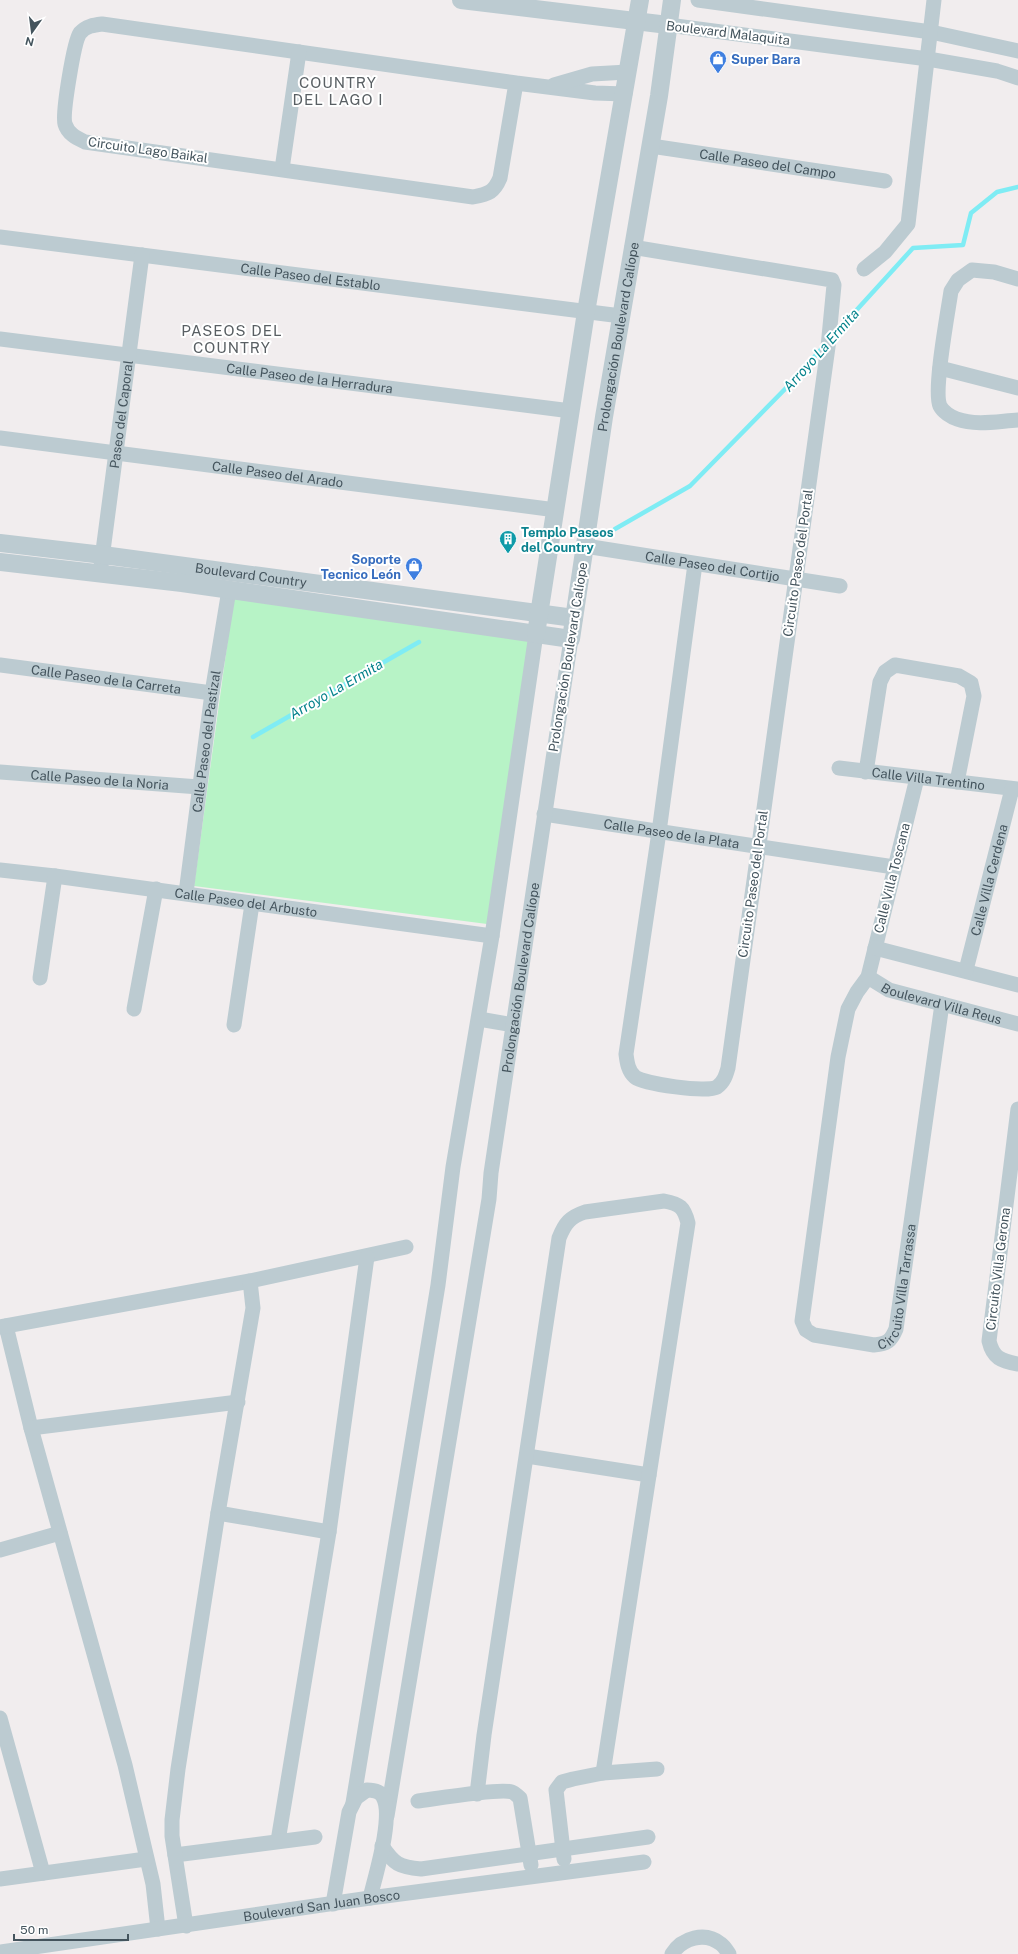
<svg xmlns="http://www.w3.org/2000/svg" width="1018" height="1954" viewBox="0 0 1018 1954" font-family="'Public Sans',sans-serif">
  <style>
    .green { fill: #b7f3c6 }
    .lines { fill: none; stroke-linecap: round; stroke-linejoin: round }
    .stream { stroke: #7fecf4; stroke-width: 4.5 }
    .minor { stroke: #bccbd1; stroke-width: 15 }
    .tertiary { stroke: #bccbd1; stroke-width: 18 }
    .labels { text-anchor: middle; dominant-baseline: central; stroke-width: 4; stroke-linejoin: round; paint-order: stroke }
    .street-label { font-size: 13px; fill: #44545d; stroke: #fff }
    .shop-label { font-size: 13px; font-weight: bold; fill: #366cbe; stroke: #fff; text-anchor: start }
    .culture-label { font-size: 13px; font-weight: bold; fill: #0d838f; stroke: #fff; text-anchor: start }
    .water-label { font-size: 14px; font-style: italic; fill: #04828b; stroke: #fff }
    .quarter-label { font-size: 15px; letter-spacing: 1px; fill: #595f63; stroke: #fff }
  </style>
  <rect width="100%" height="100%" fill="#f1edee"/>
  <path class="green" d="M 234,595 L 530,638 L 487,924 L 194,886 Z"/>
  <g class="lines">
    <g class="stream">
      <path d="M 833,336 L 913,248 L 963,245 L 971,213 L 997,192 L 1018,187"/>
      <path d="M 615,529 L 690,486 L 789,385 L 824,346"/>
      <path d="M 253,737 L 419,642"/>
    </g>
    <g class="minor">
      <path d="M 698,0 L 931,32 L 1018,51"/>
      <path d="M 668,25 L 928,59 L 997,71 L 1018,78"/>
      <path d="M 516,83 L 500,178 C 494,192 489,194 473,197 L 85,142 C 77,138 68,134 65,124 C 62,114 74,41 80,33 C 86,26 94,25 102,24 L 516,83 L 595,93 L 625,94"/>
      <path d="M 554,85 L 592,74 L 628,72"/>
      <path id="s1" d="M 651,146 L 885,181"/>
      <path d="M 282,169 L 299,52"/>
      <path id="s2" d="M 0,237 L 621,316"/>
      <path d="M 632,247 L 832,280 L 834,285 L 828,347 L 728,1068 C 726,1075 724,1082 717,1087 C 707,1093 644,1084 635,1077 C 628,1071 627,1062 626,1054 L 659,832 L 695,564"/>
      <path d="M 864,269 L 885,252 L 908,224 L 934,0"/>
      <path d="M 1018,279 L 994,272 L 972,270 L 958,280 L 951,291 C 948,312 933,391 940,406 C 943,412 951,417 957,419 C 976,426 999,421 1018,420"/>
      <path id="s3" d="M 0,339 L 571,411"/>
      <path d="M 940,368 L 1018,388"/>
      <path id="s4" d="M 0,438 L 556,510"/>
      <path id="s5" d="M 585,546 L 840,586"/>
      <path id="s6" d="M 101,566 L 142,255"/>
      <path id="s7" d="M 0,665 L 212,693"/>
      <path id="s8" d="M 839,768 L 1018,789"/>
      <path id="s9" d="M 0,772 L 199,787"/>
      <path d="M 866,772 L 880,682 L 885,672 L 895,665 L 959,676 L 971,683 L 974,696 L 957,782"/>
      <path id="s10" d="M 917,778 L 868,977 L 857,992 L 848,1009 L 838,1057 L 802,1321 L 806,1330 L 814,1335 L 874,1345 C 887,1344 891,1341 896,1329 L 942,1004"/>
      <path id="s11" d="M 544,814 L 894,867"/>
      <path id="s12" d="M 0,870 L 55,876 L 492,936"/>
      <path id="s13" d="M 186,893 L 212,693 L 229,590"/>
      <path d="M 875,948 L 1018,985"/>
      <path id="s14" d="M 966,970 L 1012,789"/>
      <path id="s15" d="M 868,977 L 889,990 L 1018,1024"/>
      <path d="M 40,978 L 55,876"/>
      <path d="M 134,1009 L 156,889"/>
      <path d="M 479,1019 L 513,1025"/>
      <path d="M 234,1025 L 252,904"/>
      <path d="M 1018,1109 L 989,1341 C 993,1358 1001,1361 1018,1364"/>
      <path d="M 6,1326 L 31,1428 L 125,1765 L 153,1884 L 158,1929"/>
      <path d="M 0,1327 L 250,1281 L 406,1247"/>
      <path d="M 31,1428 L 238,1402"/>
      <path d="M 527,1456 L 649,1475"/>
      <path d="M 218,1513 L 329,1532"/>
      <path d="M 0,1550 L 60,1533"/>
      <path d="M 0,1718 L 43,1873"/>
      <path d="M 477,1794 L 484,1735 L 559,1238 C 565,1223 570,1217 585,1212 L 664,1201 C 680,1204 684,1207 688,1223 L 603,1773"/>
      <path d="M 418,1801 C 434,1799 500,1788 512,1792 C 515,1793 517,1796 520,1798 L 531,1865"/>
      <path d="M 353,1803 L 438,1285 L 453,1167 L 492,936 L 536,634"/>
      <path id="s16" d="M 387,1816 L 489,1199 L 491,1173 L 571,639"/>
      <path d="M 278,1841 L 329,1532 L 367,1257"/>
      <path d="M 382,1846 C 394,1864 399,1867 421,1869 L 648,1837"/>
      <path d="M 175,1855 L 315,1837"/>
      <path d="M 564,1859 L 556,1790 L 562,1782 L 573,1779 L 603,1773 L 657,1769"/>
      <path d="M 0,1879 L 146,1859"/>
      <path d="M 333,1904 L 349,1812 L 356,1798 L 367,1790 C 374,1790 380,1791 383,1797 C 394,1816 375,1877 370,1898"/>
      <path d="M 186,1926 L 172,1836 L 172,1820 L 178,1769 L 218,1513 L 253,1308 L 250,1281"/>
      <path id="s17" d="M 0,1952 L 370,1898 L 644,1862"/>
      <path d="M 672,1954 C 682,1938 705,1931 721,1944 C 724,1946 727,1951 729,1954"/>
    </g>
    <g class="tertiary">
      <path d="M 461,0 L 668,25"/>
      <path id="s18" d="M 0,543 L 103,555 L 574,618"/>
      <path id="s19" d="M 0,562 L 182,583 L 571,639 L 604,417 L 659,96 L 672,0"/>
      <path d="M 536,634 L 586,312 L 640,0"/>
    </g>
  </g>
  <defs>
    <symbol id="shop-pin" viewBox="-11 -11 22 30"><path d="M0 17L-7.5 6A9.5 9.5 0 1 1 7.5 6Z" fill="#3f7fe0" stroke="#fff"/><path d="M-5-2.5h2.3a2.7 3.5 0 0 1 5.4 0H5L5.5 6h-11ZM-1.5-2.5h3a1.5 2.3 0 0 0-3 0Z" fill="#fff"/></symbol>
    <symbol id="building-pin" viewBox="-11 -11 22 30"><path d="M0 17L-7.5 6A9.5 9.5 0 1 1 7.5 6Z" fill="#0f9aa8" stroke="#fff"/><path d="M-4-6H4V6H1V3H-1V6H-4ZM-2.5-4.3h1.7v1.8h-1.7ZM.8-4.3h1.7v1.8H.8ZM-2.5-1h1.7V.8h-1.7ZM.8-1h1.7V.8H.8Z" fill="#fff"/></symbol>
  </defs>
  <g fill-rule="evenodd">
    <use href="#shop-pin" x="708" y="49" width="20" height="27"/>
    <use href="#building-pin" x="498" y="529" width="20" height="27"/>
    <use href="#shop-pin" x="404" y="556" width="20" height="27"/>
  </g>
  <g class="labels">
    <g class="street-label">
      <text transform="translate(728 33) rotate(7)">Boulevard Malaquita</text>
      <text transform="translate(148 150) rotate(8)">Circuito Lago Baikal</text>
      <text stroke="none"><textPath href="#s1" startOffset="118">Calle Paseo del Campo</textPath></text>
      <text stroke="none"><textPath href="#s2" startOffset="313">Calle Paseo del Establo</textPath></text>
      <text stroke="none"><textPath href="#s19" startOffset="882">Prolongación Boulevard Calíope</textPath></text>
      <text stroke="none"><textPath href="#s3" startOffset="312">Calle Paseo de la Herradura</textPath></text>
      <text stroke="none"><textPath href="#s6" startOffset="153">Paseo del Caporal</textPath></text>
      <text stroke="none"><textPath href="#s4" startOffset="280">Calle Paseo del Arado</textPath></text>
      <text transform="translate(798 563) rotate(-82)">Circuito Paseo del Portal</text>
      <text stroke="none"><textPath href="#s5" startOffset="129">Calle Paseo del Cortijo</textPath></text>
      <text stroke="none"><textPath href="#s18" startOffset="253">Boulevard Country</textPath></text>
      <text transform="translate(568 657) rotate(-81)">Prolongación Boulevard Calíope</text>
      <text stroke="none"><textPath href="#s7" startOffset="107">Calle Paseo de la Carreta</textPath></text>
      <text stroke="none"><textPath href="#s13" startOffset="153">Calle Paseo del Pastizal</textPath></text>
      <text stroke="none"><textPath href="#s8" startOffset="90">Calle Villa Trentino</textPath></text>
      <text stroke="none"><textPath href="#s9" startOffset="100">Calle Paseo de la Noria</textPath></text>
      <text stroke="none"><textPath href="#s11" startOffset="129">Calle Paseo de la Plata</textPath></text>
      <text transform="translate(892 878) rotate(-76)">Calle Villa Toscana</text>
      <text stroke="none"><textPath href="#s14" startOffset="93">Calle Villa Cerdena</textPath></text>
      <text transform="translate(753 884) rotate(-82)">Circuito Paseo del Portal</text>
      <text stroke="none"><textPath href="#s12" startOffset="248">Calle Paseo del Arbusto</textPath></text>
      <text stroke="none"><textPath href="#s16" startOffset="849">Prolongación Boulevard Calíope</textPath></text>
      <text stroke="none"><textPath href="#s15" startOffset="79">Boulevard Villa Reus</textPath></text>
      <text transform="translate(998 1269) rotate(-83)">Circuito Villa Gerona</text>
      <text stroke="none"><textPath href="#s10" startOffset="708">Circuito Villa Tarrassa</textPath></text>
      <text stroke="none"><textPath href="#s17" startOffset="325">Boulevard San Juan Bosco</textPath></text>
    </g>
    <g class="shop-label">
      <text x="731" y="59">Super Bara</text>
      <text x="401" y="559" text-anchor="end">Soporte<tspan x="401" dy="15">Tecnico León</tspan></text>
    </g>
    <g class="culture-label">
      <text x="521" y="532">Templo Paseos<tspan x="521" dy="15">del Country</tspan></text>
    </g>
    <g class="water-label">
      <text transform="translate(821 350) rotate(-48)">Arroyo La Ermita</text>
      <text transform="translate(336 689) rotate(-30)">Arroyo La Ermita</text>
    </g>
    <g class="quarter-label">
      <text x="338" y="82">COUNTRY<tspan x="338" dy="17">DEL LAGO I</tspan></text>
      <text x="232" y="330">PASEOS DEL<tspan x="232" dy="17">COUNTRY</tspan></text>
    </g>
  </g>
  <g transform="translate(32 32) rotate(194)" stroke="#ffffff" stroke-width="3" paint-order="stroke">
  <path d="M0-3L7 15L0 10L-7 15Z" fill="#44545d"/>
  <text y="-6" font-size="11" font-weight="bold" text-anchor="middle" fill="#44545d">N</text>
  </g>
  <path d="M14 1934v6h114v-6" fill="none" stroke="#44545d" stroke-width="2"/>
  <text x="20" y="1934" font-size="12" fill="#44545d" stroke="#ffffff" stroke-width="3" paint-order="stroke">50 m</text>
</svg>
